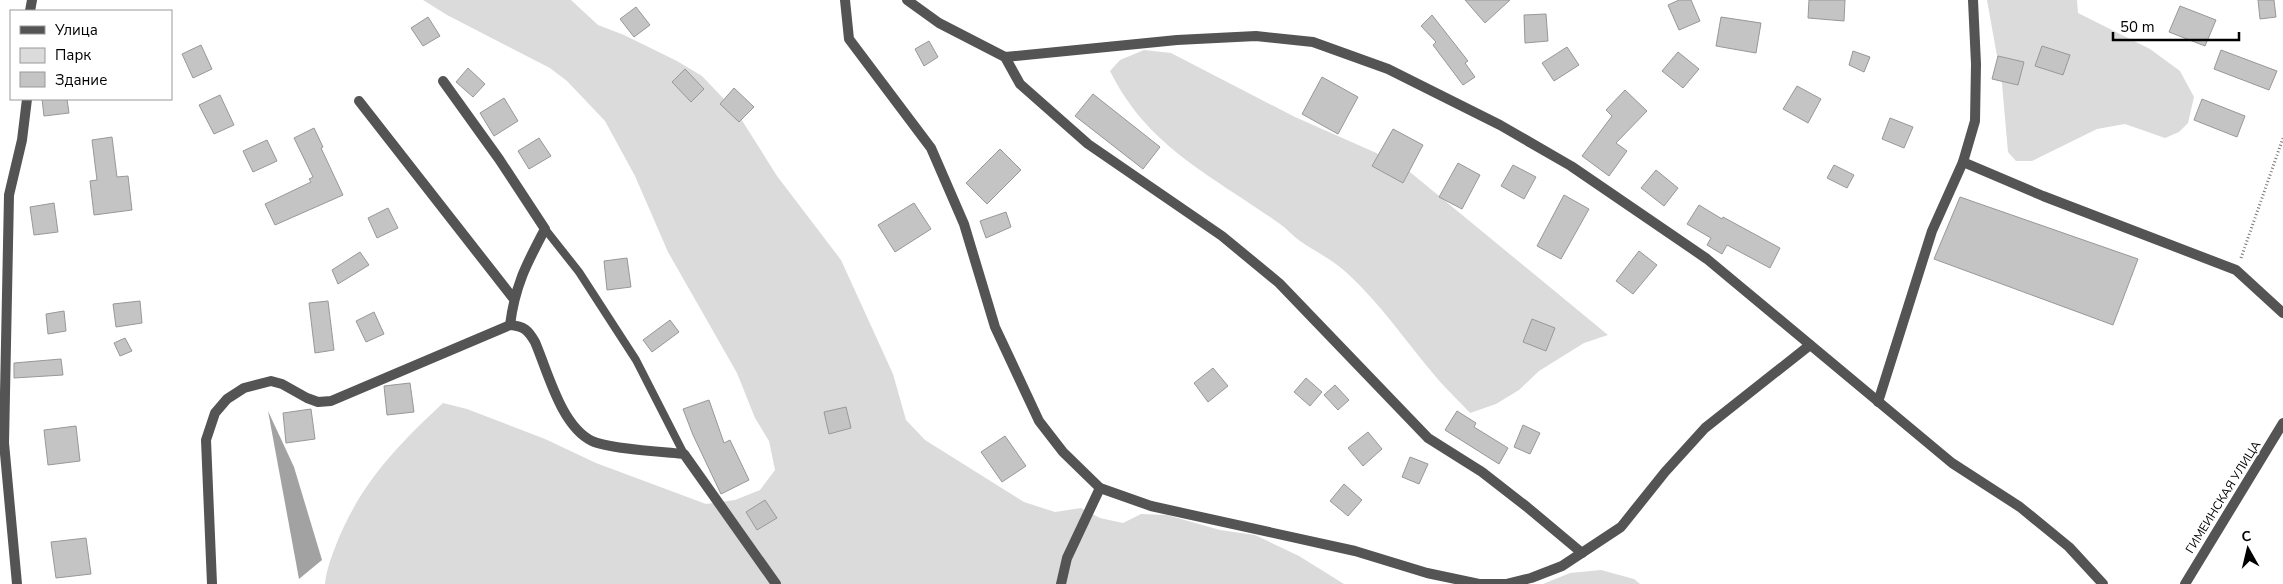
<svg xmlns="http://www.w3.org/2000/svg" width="2283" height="584" viewBox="0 0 2283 584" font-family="'Nunito Sans',sans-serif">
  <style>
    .green { fill: #dbdbdb }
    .water { fill: #a2a2a2 }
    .building { fill: #c4c4c4; stroke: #989898 }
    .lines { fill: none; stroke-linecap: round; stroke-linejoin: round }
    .path { stroke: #767676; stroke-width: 3; stroke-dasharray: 1 2.5; stroke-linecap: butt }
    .service { stroke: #545454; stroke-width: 8 }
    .minor { stroke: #545454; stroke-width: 10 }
    .labels { text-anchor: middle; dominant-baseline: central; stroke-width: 4; stroke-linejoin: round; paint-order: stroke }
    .street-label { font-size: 12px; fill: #000; stroke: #fff }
  </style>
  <rect width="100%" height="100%" fill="#fff"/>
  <g class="green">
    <path d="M 423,0 L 571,0 L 598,25 L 624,35 L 677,61 L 702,76 L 723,98 L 743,122 L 777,176 L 841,260 L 893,374 L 906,420 L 925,440 L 1024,502 L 1055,512 L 1081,508 L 1100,518 L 1123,523 L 1141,514 L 1167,515 L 1220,530 L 1255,535 L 1299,556 L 1344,584 L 325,584 C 326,569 333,553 338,540 C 362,482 398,445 443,403 L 467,409 L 545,439 L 596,463 L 706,504 L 735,500 L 760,490 L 775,470 L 769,441 L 755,418 L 737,373 L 668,252 L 635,176 L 605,121 L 567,81 L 550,68 L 447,15 Z"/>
    <path d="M 1987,0 L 2077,0 L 2078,13 L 2150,49 L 2180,71 L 2194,97 L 2188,123 L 2179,132 L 2165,138 L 2125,124 L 2097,129 L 2032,161 L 2016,161 L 2008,152 L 2002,84 Z"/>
    <path d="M 1144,50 L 1171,53 L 1295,117 L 1399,163 L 1608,335 L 1584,343 L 1539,371 L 1519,390 L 1496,404 L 1470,413 C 1459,401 1446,389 1436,377 C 1406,342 1381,304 1347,273 C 1333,260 1316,252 1300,241 C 1293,236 1287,229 1280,224 C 1213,176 1148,148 1110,71 L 1120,60 Z"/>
    <path d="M 1601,570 L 1634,579 L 1640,584 L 1543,584 L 1570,573 Z"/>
  </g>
  <path class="water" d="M 268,411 L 294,467 L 322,560 L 299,579 Z"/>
  <g class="building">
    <path d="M 1465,0 L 1510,0 L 1485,23 Z"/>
    <path d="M 1679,0 L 1691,0 L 1700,21 L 1679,30 L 1668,5 Z"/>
    <path d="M 1809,0 L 1845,0 L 1844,21 L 1808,18 Z"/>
    <path d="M 2258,0 L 2274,0 L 2276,17 L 2260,19 Z"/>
    <path d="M 2180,6 L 2216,20 L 2205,46 L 2169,32 Z"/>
    <path d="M 636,7 L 650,25 L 634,37 L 620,19 Z"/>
    <path d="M 1546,14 L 1548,41 L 1525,43 L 1524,15 Z"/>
    <path d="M 1432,15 L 1468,61 L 1465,63 L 1475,77 L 1463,85 L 1433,45 L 1436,42 L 1421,26 Z"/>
    <path d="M 428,17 L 440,36 L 423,46 L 411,28 Z"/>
    <path d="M 1721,17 L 1761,23 L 1756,53 L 1716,46 Z"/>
    <path d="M 929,41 L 938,57 L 924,66 L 915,49 Z"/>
    <path d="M 201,45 L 212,69 L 193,78 L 182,54 Z"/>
    <path d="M 2042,46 L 2070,55 L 2063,75 L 2035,66 Z"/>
    <path d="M 1567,47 L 1579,65 L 1554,81 L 1542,63 Z"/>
    <path d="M 2221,50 L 2277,71 L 2269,90 L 2214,69 Z"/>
    <path d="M 1853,51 L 1870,57 L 1864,72 L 1849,65 Z"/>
    <path d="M 1678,52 L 1699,69 L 1683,88 L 1662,71 Z"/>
    <path d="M 1998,56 L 2024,62 L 2018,85 L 1992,79 Z"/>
    <path d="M 468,68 L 485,84 L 473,97 L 456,82 Z"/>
    <path d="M 685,69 L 704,89 L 691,102 L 672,82 Z"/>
    <path d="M 1322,77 L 1358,97 L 1338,134 L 1302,114 Z"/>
    <path d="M 1797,86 L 1821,99 L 1808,123 L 1783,109 Z"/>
    <path d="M 734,88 L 754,107 L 739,122 L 720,104 Z"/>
    <path d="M 1625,90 L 1647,111 L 1616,143 L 1627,151 L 1609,176 L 1582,156 L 1612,116 L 1606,110 Z"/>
    <path d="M 1093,94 L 1160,147 L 1143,169 L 1075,116 Z"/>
    <path d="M 220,95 L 234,125 L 214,134 L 199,105 Z"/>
    <path d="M 504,98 L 518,121 L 494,136 L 480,113 Z"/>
    <path d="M 42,99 L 67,99 L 69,113 L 44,116 Z"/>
    <path d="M 2202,99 L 2245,116 L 2237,137 L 2194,120 Z"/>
    <path d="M 1890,118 L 1913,127 L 1904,148 L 1882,139 Z"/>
    <path d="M 314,128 L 323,147 L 321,148 L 343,195 L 275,225 L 265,204 L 311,182 L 309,179 L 313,177 L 294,138 Z"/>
    <path d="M 1393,129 L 1423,145 L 1403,183 L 1372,166 Z"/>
    <path d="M 112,137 L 117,177 L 128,176 L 132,210 L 94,215 L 90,181 L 97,180 L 92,140 Z"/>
    <path d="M 539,138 L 551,156 L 529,169 L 518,151 Z"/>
    <path d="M 267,140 L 277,161 L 253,172 L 243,151 Z"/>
    <path d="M 1000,149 L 1021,170 L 987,204 L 966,183 Z"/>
    <path d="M 1458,163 L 1480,175 L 1462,209 L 1439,197 Z"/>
    <path d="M 1513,165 L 1536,177 L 1524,199 L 1501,186 Z"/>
    <path d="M 1834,165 L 1854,175 L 1847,188 L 1827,178 Z"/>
    <path d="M 1656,170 L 1678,188 L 1664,206 L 1641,188 Z"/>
    <path d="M 1564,195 L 1589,209 L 1561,259 L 1537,246 Z"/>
    <path d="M 1960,197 L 2138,259 L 2113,325 L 1934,259 Z"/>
    <path d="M 54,203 L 58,232 L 34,235 L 30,207 Z"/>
    <path d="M 914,203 L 931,229 L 895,252 L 878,225 Z"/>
    <path d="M 1699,205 L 1722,219 L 1723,217 L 1780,248 L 1770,268 L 1727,245 L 1722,254 L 1707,245 L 1711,238 L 1687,224 Z"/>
    <path d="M 388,208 L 398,228 L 377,238 L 368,218 Z"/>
    <path d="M 1006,212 L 1011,227 L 986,238 L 980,221 Z"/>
    <path d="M 1639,251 L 1657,265 L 1633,294 L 1616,281 Z"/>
    <path d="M 360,252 L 369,265 L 338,284 L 332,270 Z"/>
    <path d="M 627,258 L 631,287 L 607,290 L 604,261 Z"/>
    <path d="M 140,301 L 142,323 L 116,327 L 113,304 Z"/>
    <path d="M 328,301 L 334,350 L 315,353 L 309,303 Z"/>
    <path d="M 64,311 L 66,331 L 48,334 L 46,314 Z"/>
    <path d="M 374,312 L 384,334 L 366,342 L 356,321 Z"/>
    <path d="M 1532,319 L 1555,328 L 1546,351 L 1523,342 Z"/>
    <path d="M 670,320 L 679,332 L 652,352 L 643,340 Z"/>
    <path d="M 125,338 L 132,351 L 120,356 L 114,343 Z"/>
    <path d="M 61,359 L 63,375 L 14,378 L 14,363 Z"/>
    <path d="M 1213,368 L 1228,386 L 1208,402 L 1194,383 Z"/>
    <path d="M 1306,378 L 1322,392 L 1310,406 L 1294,392 Z"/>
    <path d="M 410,383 L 414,412 L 387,415 L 384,386 Z"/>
    <path d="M 1335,385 L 1349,400 L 1338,410 L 1324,395 Z"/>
    <path d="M 709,400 L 724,443 L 730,440 L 749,480 L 721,494 L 693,435 L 683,409 Z"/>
    <path d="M 846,407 L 851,428 L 829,434 L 824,412 Z"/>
    <path d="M 311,409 L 315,439 L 286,443 L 283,413 Z"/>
    <path d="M 1457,411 L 1476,423 L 1474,427 L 1508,448 L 1499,464 L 1445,430 Z"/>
    <path d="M 1523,425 L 1540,433 L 1530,454 L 1514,447 Z"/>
    <path d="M 76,426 L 80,461 L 48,465 L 44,430 Z"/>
    <path d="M 1368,432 L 1382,449 L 1363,466 L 1348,448 Z"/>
    <path d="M 1005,436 L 1026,466 L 1002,482 L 981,452 Z"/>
    <path d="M 1410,457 L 1428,464 L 1419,484 L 1402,477 Z"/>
    <path d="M 1344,484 L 1362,500 L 1348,516 L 1330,501 Z"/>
    <path d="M 765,500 L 777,518 L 757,530 L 746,512 Z"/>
    <path d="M 86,538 L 91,574 L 56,578 L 51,542 Z"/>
  </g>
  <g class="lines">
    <path class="path" d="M 2241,258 L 2283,138"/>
    <path class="service" d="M 545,229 L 579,272 L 636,360 L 684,454"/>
    <g class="minor">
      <path d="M 845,0 L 849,39 L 931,148 L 964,224 L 995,327 L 1039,421 L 1063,452 L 1100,488 L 1151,506 L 1355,551 L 1427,573 L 1479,584 L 1506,584 L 1531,578 L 1562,566 L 1621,527 L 1665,472 L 1705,428 L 1810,345"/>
      <path d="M 907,0 L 939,23 L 1005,57 L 1020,84 L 1088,144 L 1222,236 L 1279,283 L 1428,438 L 1482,472 L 1527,507 L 1582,553"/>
      <path d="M 1973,0 L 1976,64 L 1975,121 L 1963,162 L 2043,196 L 2236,270 L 2283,313"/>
      <path d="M 30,11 L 32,0"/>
      <path d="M 1005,57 L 1177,40 L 1256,36 L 1313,42 L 1388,69 L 1500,125 L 1571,166 L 1707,259 L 1952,463 L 2020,507 L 2069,547 L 2103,584"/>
      <path d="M 443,81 L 499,159 L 545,229 C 527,263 515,285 510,325"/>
      <path d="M 359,101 L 513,298"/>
      <path d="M 1878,402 L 1932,231 L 1963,162"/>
      <path d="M 17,584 L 4,443 L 9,195 L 22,140 L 27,99"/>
      <path d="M 212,584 L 206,440 L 215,413 L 227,399 L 244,388 L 271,381 L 282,384 L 307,398 L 318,402 L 331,401 L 510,325 C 524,326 528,330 535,342 C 548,372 561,426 592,441 C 609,449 663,452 684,454 L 776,584"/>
      <path d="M 1061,584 L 1067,558 L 1100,488"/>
      <path d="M 2185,584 L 2283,423"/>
    </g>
  </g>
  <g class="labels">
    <g class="street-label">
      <text transform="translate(2223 497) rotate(-58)">ГИМЕИНСКАЯ УЛИЦА</text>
    </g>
  </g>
  <rect x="10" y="10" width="162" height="90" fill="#ffffff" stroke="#999999"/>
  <rect x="20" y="26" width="25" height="8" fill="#545454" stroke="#999999"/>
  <text x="55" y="35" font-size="15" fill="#000000">Улица</text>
  <rect x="20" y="48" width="25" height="15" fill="#dbdbdb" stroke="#999999"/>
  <text x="55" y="60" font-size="15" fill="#000000">Парк</text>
  <rect x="20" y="72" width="25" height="15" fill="#c4c4c4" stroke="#999999"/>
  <text x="55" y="85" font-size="15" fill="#000000">Здание</text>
  <g transform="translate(2248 549) rotate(352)" stroke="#ffffff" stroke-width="4" paint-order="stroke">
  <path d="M0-4L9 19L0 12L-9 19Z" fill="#000000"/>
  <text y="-8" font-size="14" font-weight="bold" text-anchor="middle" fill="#000000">С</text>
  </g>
  <path d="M2113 32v8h126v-8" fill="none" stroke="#000000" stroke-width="2.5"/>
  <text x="2120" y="32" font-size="15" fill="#000000" stroke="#ffffff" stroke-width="4" paint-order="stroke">50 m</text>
</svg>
